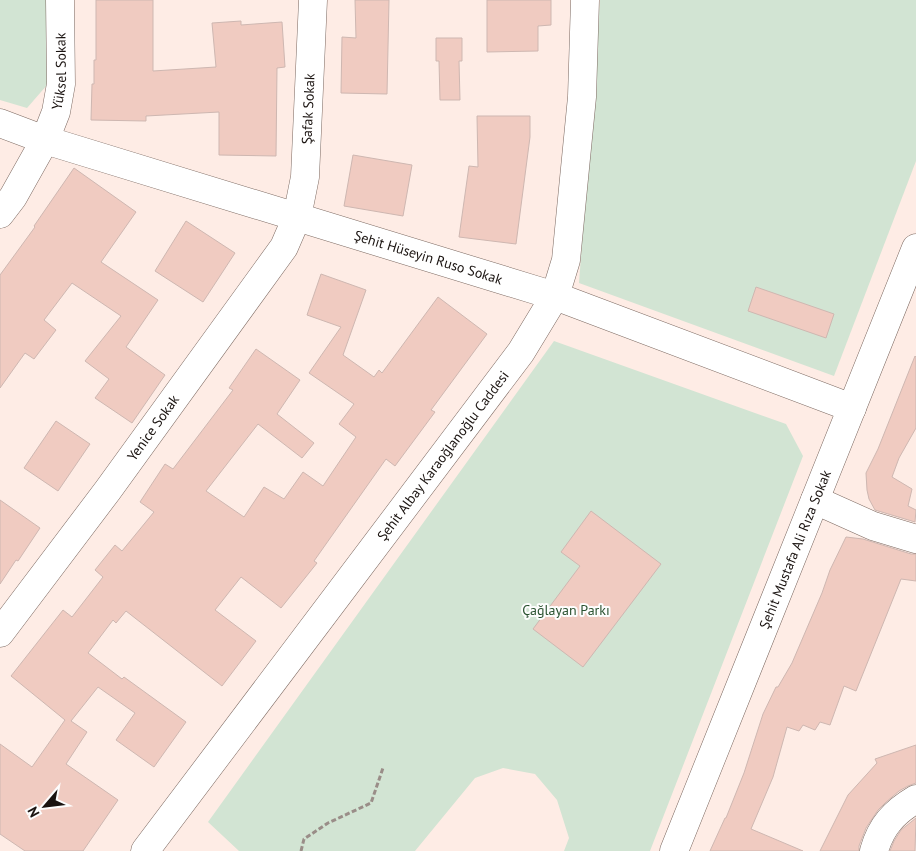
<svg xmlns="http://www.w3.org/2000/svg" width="916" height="851" viewBox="0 0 916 851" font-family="'PT Sans',sans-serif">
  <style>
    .green { fill: #d2e4d3 }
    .building { fill: #f0cbc1; stroke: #ceb7b1 }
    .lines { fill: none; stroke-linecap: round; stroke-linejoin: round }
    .minor-casing { stroke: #7c6961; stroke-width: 29 }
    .path { stroke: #9a8d88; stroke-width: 3; stroke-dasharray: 5 2.5; stroke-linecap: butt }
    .minor { stroke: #fff; stroke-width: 28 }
    .labels { text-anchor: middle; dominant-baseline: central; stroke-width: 4; stroke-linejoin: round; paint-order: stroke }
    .street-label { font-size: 14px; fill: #1a1310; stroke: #fdfdfd }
    .park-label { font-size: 14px; fill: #29512f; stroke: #fdfdfd }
  </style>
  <rect width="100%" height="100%" fill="#feece5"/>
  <g class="green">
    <path d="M 0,0 L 53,0 L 54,77 L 27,108 L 0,100 Z"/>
    <path d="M 600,0 L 916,0 L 916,161 L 834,376 L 579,283 Z"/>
    <path d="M 554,341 L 786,424 L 803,456 L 650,851 L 564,851 L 569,838 L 557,800 L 535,774 L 503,768 L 475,778 L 415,851 L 239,851 L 208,822 Z"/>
  </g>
  <g class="building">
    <path d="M 96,0 L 153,0 L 153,71 L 216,67 L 212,23 L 241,21 L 241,25 L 282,22 L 285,67 L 277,68 L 276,156 L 219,155 L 219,112 L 146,116 L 146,121 L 91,120 L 92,84 L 94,84 L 94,60 L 96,60 Z"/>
    <path d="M 355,0 L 389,0 L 387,94 L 341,93 L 342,37 L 356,38 Z"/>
    <path d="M 487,0 L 551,0 L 551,25 L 538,26 L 538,51 L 487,52 Z"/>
    <path d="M 436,38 L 462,38 L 462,61 L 459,61 L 460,100 L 440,100 L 439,61 L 436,61 Z"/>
    <path d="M 477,116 L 530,116 L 530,137 L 516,244 L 459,237 L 469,166 L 478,167 Z"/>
    <path d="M 353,155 L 412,165 L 403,216 L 344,206 Z"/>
    <path d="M 74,168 L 136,212 L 101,262 L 158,300 L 126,347 L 165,375 L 132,423 L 95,398 L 109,379 L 85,361 L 121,316 L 72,283 L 44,320 L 56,330 L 34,359 L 25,353 L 0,388 L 0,275 L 35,227 L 34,226 Z"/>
    <path d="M 186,221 L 235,253 L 203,302 L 155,271 Z"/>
    <path d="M 321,274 L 366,290 L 343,355 L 374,377 L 379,370 L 382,373 L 438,297 L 487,334 L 431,410 L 435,412 L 395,466 L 386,459 L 314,561 L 317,563 L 281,608 L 241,577 L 215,610 L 256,641 L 222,686 L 126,611 L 116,623 L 113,620 L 88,653 L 122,679 L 124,677 L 186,722 L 154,767 L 116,740 L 135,713 L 98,687 L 71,721 L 87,732 L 66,764 L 118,800 L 83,851 L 25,851 L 0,834 L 0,744 L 32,767 L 65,720 L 11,676 L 63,610 L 72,617 L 103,577 L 95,570 L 115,545 L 122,551 L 154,512 L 140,502 L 165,464 L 173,469 L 233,390 L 229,388 L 256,349 L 300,380 L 277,414 L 314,443 L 302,458 L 258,424 L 206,491 L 244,517 L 264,487 L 284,499 L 303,472 L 323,486 L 356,437 L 339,424 L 354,404 L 309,373 L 341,327 L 307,315 Z"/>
    <path d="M 756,287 L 834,314 L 826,338 L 748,311 Z"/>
    <path d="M 915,356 L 916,357 L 916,428 L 899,458 L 892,477 L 912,489 L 908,506 L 916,510 L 915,522 L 875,510 L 869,499 L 867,490 L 866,473 L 878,449 Z"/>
    <path d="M 56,421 L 90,444 L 58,491 L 24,468 Z"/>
    <path d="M 0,500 L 40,528 L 18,561 L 16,560 L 0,584 Z"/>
    <path d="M 591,511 L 661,564 L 583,667 L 533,629 L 580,566 L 561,552 Z"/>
    <path d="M 846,537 L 863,539 L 911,554 L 916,554 L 916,581 L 901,579 L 856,691 L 844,686 L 830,725 L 820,722 L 815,730 L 803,725 L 799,731 L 787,727 L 773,777 L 751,829 L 803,851 L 710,851 L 725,818 L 726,818 L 744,773 L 763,714 L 776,687 L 778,687 L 792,663 L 822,593 L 830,570 Z"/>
    <path d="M 916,745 L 916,783 L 908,786 L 899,791 L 885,803 L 878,810 L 866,828 L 859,846 L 859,851 L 820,851 L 848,795 L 877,763 L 875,759 Z"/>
    <path d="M 916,818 L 915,851 L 890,851 L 894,841 L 901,830 Z"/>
  </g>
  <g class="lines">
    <defs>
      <g id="minor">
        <path id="s1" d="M 0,123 L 45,140 L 555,296 L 852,408"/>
        <path id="s2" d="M 0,214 L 13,197 L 45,140 L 56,112 L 61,84 L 60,0"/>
        <path d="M 815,500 L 873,526 L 916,539"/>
        <path id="s3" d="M 0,633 L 108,490 L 284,247 L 297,217 L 305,177 L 313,0"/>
        <path id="s4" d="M 145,851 L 521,352 L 555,296 L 566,260 L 582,97 L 585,0"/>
        <path id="s5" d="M 674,851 L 916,248"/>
        <path d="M 874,851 C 881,826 894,812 916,799"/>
      </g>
    </defs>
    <use href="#minor" class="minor-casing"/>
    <path class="path" d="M 301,851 L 304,839 L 328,823 L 371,803 L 383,768"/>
    <use href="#minor" class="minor"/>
  </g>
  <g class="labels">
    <g class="street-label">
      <text stroke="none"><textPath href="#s2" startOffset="158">Yüksel Sokak</textPath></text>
      <text stroke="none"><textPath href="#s3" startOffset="621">Şafak Sokak</textPath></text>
      <text stroke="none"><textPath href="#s1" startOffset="449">Şehit Hüseyin Ruso Sokak</textPath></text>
      <text stroke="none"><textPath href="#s3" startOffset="256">Yenice Sokak</textPath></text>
      <text stroke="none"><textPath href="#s4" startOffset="495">Şehit Albay Karaoğlanoğlu Caddesi</textPath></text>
      <text stroke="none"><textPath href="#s5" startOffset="325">Şehit Mustafa Ali Rıza Sokak</textPath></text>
    </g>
    <g class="park-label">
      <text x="566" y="610">Çağlayan Parkı</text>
    </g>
  </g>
  <g transform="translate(45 806) rotate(242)" stroke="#fdfdfd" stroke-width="4" paint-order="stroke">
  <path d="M0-4L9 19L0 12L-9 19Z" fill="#1a1310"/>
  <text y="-8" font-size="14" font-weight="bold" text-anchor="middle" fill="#1a1310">N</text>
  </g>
</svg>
